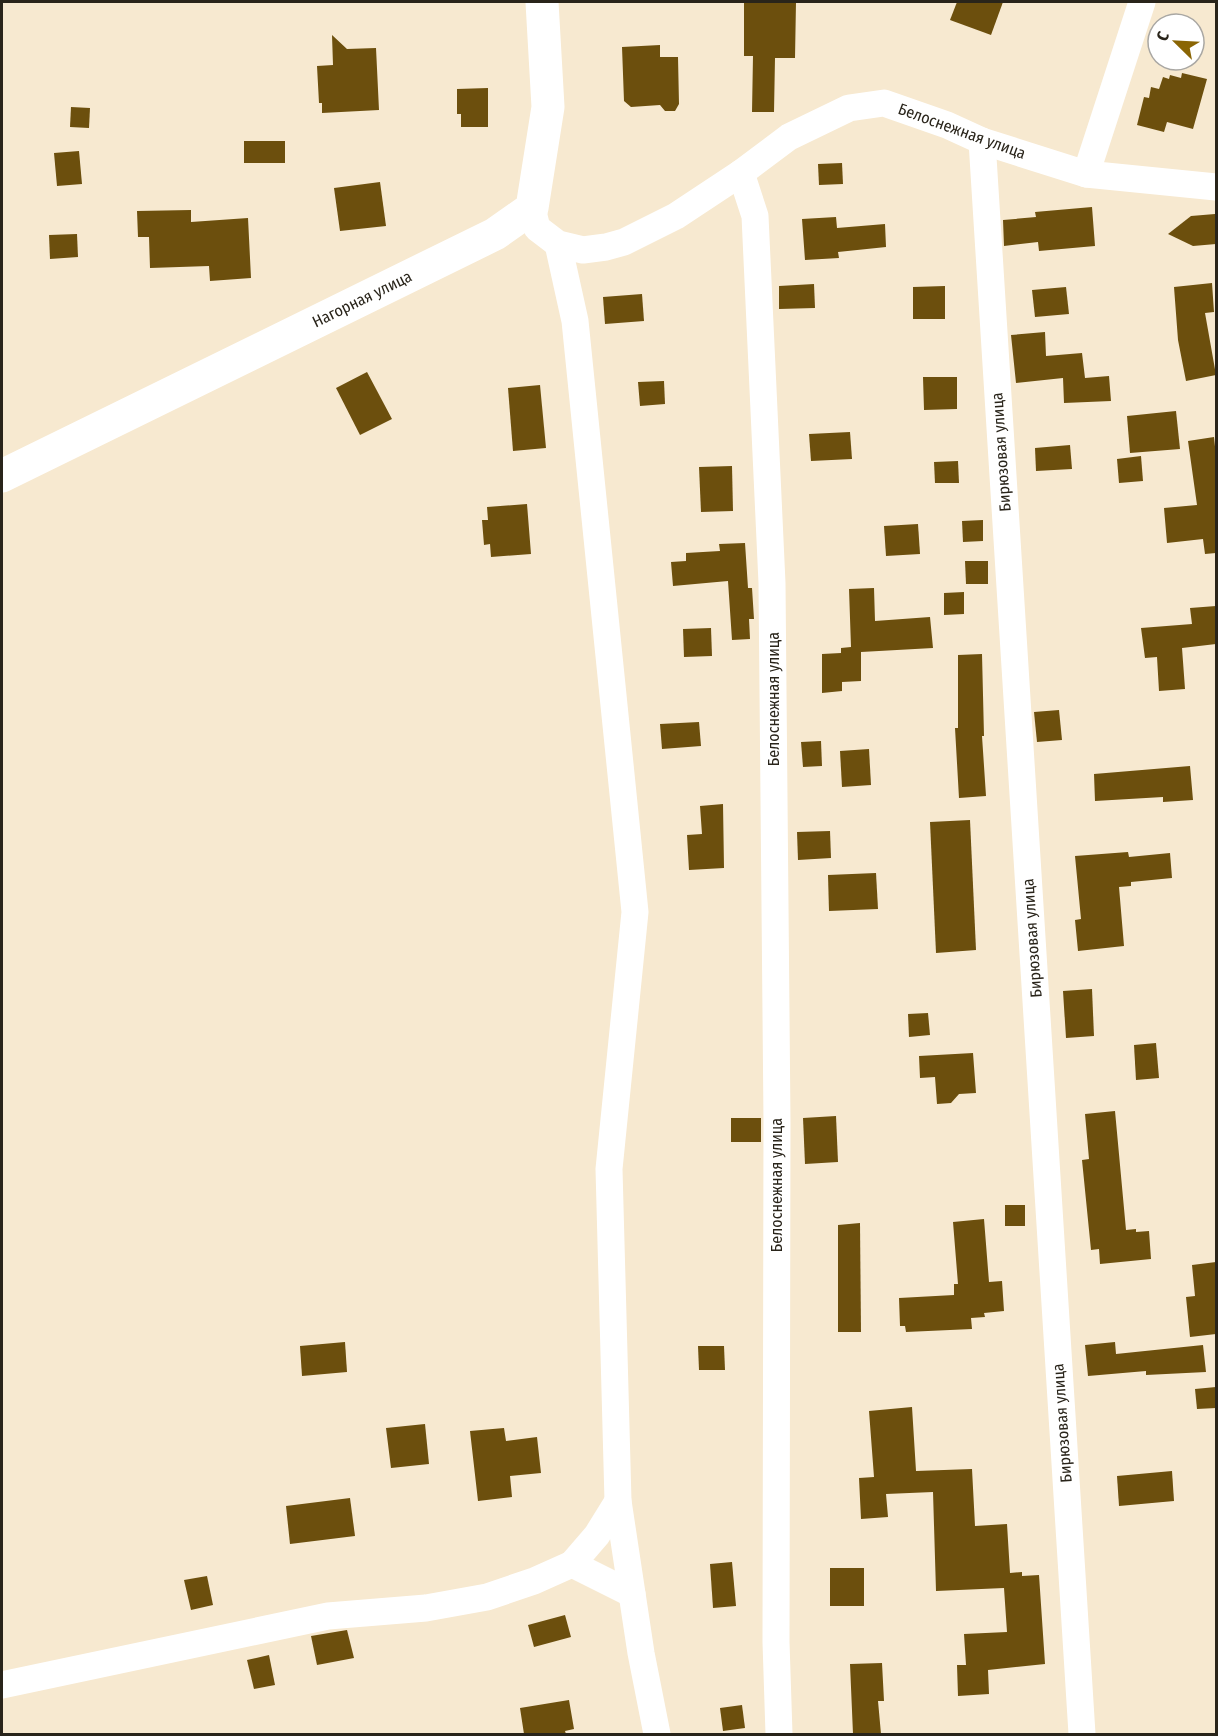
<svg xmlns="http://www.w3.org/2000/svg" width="1218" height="1736" viewBox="0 0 1218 1736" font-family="'Fira Sans Condensed',sans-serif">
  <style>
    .building { fill: #6c4f0d }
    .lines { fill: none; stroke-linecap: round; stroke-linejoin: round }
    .minor { stroke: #fff; stroke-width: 27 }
    .tertiary { stroke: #fff; stroke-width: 33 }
    .labels { text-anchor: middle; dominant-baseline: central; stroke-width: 6; stroke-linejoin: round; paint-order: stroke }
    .street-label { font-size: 16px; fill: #29241a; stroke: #fff }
  </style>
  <rect width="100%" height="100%" fill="#f7e9d0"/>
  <g class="building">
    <path d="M 744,2 L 796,2 L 795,58 L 775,58 L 774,112 L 752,112 L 753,56 L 744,56 Z"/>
    <path d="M 957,2 L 1003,2 L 991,35 L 950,20 Z"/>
    <path d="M 332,35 L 347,49 L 376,48 L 379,110 L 322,113 L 322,103 L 319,103 L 317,66 L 333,65 Z"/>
    <path d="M 660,45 L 660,57 L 678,57 L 679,104 L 675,111 L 665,111 L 660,105 L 631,107 L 624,101 L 622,47 Z"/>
    <path d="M 1182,73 L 1207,79 L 1193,129 L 1167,122 L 1164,132 L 1137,125 L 1144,97 L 1149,98 L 1151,87 L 1159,89 L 1163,77 L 1169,79 L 1170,75 L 1181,78 Z"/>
    <path d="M 488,88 L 488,127 L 461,127 L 461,114 L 457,114 L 457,89 Z"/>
    <path d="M 71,107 L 90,108 L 89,128 L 70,127 Z"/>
    <rect x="244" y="141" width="41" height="22"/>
    <path d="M 79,151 L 82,184 L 57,186 L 54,153 Z"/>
    <path d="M 842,163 L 843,184 L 819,185 L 818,164 Z"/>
    <path d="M 380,182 L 386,226 L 340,231 L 334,188 Z"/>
    <path d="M 1092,207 L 1095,246 L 1039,251 L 1038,242 L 1004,246 L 1003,220 L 1036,217 L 1035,212 Z"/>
    <path d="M 191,210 L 191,222 L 248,218 L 251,278 L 210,281 L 209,266 L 150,268 L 149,237 L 138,237 L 137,211 Z"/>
    <path d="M 1215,214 L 1216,244 L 1193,246 L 1168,234 L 1191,216 Z"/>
    <path d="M 836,217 L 837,228 L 885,224 L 886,247 L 838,252 L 839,258 L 805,260 L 802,219 Z"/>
    <path d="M 77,234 L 78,257 L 50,259 L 49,235 Z"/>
    <path d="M 1212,283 L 1214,312 L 1205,313 L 1216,375 L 1186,381 L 1178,340 L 1174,287 Z"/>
    <path d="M 814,284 L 815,308 L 779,309 L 779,286 Z"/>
    <path d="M 945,286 L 945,319 L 913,319 L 913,287 Z"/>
    <path d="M 1066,287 L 1069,314 L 1035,317 L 1032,290 Z"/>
    <path d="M 642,294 L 644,321 L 605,324 L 603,297 Z"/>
    <path d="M 1045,332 L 1046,356 L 1082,353 L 1085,378 L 1109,376 L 1111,401 L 1064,403 L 1063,378 L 1016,383 L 1011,335 Z"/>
    <path d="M 367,372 L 392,419 L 360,435 L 336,388 Z"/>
    <path d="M 923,377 L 957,377 L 957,409 L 924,410 Z"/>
    <path d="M 664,381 L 665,404 L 640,406 L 638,382 Z"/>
    <path d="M 540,385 L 546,448 L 513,451 L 508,388 Z"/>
    <path d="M 1176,411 L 1180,449 L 1130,453 L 1127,416 Z"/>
    <path d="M 850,432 L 852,459 L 811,461 L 809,434 Z"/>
    <path d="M 1214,437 L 1216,456 L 1216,553 L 1205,554 L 1203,539 L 1167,543 L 1164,508 L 1197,505 L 1188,441 Z"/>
    <path d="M 1070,445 L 1072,469 L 1036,471 L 1035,448 Z"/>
    <path d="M 1141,456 L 1143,481 L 1119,483 L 1117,459 Z"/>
    <path d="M 958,461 L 959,483 L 935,483 L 934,462 Z"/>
    <path d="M 732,466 L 733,511 L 701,512 L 699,467 Z"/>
    <path d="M 527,504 L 531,554 L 491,557 L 490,544 L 484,545 L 482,520 L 488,520 L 487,507 Z"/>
    <path d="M 983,520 L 983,541 L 963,542 L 962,521 Z"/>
    <path d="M 918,524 L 920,554 L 886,556 L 884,526 Z"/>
    <path d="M 745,543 L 748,588 L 752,588 L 754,619 L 749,619 L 750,639 L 732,640 L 728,581 L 673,586 L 671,562 L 686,561 L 686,553 L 720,551 L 719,544 Z"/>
    <path d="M 965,561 L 988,561 L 988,584 L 966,584 Z"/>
    <path d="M 874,588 L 875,621 L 930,617 L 933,648 L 861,652 L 861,681 L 842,682 L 842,691 L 822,693 L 822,654 L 841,653 L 841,648 L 851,647 L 849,589 Z"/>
    <path d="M 964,592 L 964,614 L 944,615 L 944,593 Z"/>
    <path d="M 1216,606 L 1216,644 L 1182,648 L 1185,689 L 1159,691 L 1157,657 L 1145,658 L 1141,628 L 1192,624 L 1190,608 Z"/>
    <path d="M 711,628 L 712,656 L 684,657 L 683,629 Z"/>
    <path d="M 982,654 L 984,736 L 982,736 L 986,796 L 959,798 L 955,728 L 958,728 L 958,655 Z"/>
    <path d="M 1059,710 L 1062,740 L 1037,742 L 1034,712 Z"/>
    <path d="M 699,722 L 701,746 L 662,749 L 660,724 Z"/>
    <path d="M 821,741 L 822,766 L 803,767 L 801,742 Z"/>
    <path d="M 869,749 L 871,785 L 842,787 L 840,751 Z"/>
    <path d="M 1190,766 L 1193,800 L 1163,802 L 1163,797 L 1095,801 L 1094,774 Z"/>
    <path d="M 723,804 L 724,868 L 689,870 L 687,835 L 702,834 L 700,806 Z"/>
    <path d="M 970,820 L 976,950 L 936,953 L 930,822 Z"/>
    <path d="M 830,831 L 831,858 L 798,860 L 797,832 Z"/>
    <path d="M 1128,852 L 1129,857 L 1170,853 L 1172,878 L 1131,882 L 1131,886 L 1119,887 L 1124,946 L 1078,951 L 1075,920 L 1081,919 L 1075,856 Z"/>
    <path d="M 876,873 L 878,909 L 829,911 L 828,875 Z"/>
    <path d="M 1092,989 L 1094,1036 L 1066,1038 L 1063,991 Z"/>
    <path d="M 928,1013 L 930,1035 L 909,1037 L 908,1014 Z"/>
    <path d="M 1156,1043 L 1159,1078 L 1136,1080 L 1134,1045 Z"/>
    <path d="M 973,1053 L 976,1093 L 959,1094 L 951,1103 L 937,1104 L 935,1077 L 920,1078 L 919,1056 Z"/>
    <path d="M 1115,1111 L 1126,1230 L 1136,1229 L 1136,1232 L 1149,1231 L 1151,1259 L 1100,1264 L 1099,1249 L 1091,1250 L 1082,1160 L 1089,1159 L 1085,1114 Z"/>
    <path d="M 836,1116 L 838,1162 L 805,1164 L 803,1118 Z"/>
    <rect x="731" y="1118" width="30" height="24"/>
    <rect x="1005" y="1205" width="20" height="21"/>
    <path d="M 984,1219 L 989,1282 L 1002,1281 L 1004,1311 L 984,1313 L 985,1317 L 971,1318 L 972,1329 L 906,1332 L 905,1326 L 900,1326 L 899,1298 L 954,1295 L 954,1284 L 958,1284 L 953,1222 Z"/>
    <path d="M 860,1223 L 861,1332 L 838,1332 L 838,1225 Z"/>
    <path d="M 1216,1262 L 1216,1334 L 1190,1337 L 1186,1297 L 1195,1296 L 1192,1265 Z"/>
    <path d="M 345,1342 L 347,1372 L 302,1376 L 300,1346 Z"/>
    <path d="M 1115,1342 L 1116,1354 L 1203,1345 L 1206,1372 L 1146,1375 L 1146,1371 L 1088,1376 L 1085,1345 Z"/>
    <path d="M 698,1346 L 724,1346 L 725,1370 L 699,1370 Z"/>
    <path d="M 1216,1387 L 1216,1408 L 1197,1409 L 1195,1389 Z"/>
    <path d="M 912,1407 L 916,1471 L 972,1469 L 975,1526 L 1007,1524 L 1010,1573 L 1022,1572 L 1022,1576 L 1039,1575 L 1045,1664 L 988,1670 L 989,1694 L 958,1696 L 957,1665 L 966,1665 L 964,1634 L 1007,1632 L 1004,1588 L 936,1591 L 933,1492 L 886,1494 L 888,1517 L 861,1519 L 859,1478 L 874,1477 L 869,1411 Z"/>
    <path d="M 425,1424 L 429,1464 L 391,1468 L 386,1428 Z"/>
    <path d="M 504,1428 L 506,1441 L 537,1437 L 541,1473 L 510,1476 L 512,1497 L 478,1501 L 470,1431 Z"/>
    <path d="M 1172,1471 L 1174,1501 L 1119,1506 L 1117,1476 Z"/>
    <path d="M 350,1498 L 355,1536 L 290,1544 L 286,1506 Z"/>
    <path d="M 732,1562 L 736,1606 L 713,1608 L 710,1564 Z"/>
    <rect x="830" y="1568" width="34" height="38"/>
    <path d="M 207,1576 L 213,1605 L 191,1610 L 184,1580 Z"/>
    <path d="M 565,1615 L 571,1637 L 534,1647 L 528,1625 Z"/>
    <path d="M 347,1630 L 354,1658 L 317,1665 L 311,1636 Z"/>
    <path d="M 269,1655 L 275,1685 L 254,1689 L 247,1660 Z"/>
    <path d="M 882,1663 L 884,1701 L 878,1701 L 881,1734 L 853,1734 L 850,1664 Z"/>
    <path d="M 569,1700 L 574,1729 L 565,1731 L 566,1734 L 524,1734 L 520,1708 Z"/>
    <path d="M 742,1705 L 745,1728 L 723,1731 L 720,1708 Z"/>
  </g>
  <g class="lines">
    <g class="minor">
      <path d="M 982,141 L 1082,1734"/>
      <path d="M 741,173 L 755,216 L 772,583 L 777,1122 L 776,1642 L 779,1734"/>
      <path d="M 1086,174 L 1142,2"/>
      <path d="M 532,208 L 537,228 L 558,244 L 583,250 L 606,247 L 624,242 L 676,216 L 741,173 L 789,137 L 849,108 L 884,103 L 947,125 L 982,141 L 1086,174 L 1216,187"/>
      <path d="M 558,244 L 575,321 L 635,912 L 609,1169 L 618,1501 L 641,1653 L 657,1734"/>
      <path d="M 572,1564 L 597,1535 L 618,1501"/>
      <path d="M 2,1685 L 328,1616 L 426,1608 L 487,1597 L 534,1581 L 572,1564 L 632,1594"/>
    </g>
    <path class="tertiary" d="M 2,476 L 495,234 L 532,208 L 548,107 L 542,2"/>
  </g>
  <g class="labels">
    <g class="street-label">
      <text transform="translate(962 131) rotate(20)">Белоснежная улица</text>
      <text transform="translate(362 299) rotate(-26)">Нагорная улица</text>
      <text transform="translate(1001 452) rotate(-94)">Бирюзовая улица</text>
      <text transform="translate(773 699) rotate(-90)">Белоснежная улица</text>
      <text transform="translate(1032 938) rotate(-94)">Бирюзовая улица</text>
      <text transform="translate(776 1185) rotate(-90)">Белоснежная улица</text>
      <text transform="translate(1062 1423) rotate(-94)">Бирюзовая улица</text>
    </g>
  </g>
  <rect width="1218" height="1736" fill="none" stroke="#29241a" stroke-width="6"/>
  <g transform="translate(1176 42) rotate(294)"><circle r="28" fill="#ffffff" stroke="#a9a7a3" stroke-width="1.5"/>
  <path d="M0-4.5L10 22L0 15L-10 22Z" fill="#8a6504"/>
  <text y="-9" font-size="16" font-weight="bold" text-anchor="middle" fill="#29241a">С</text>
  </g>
</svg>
